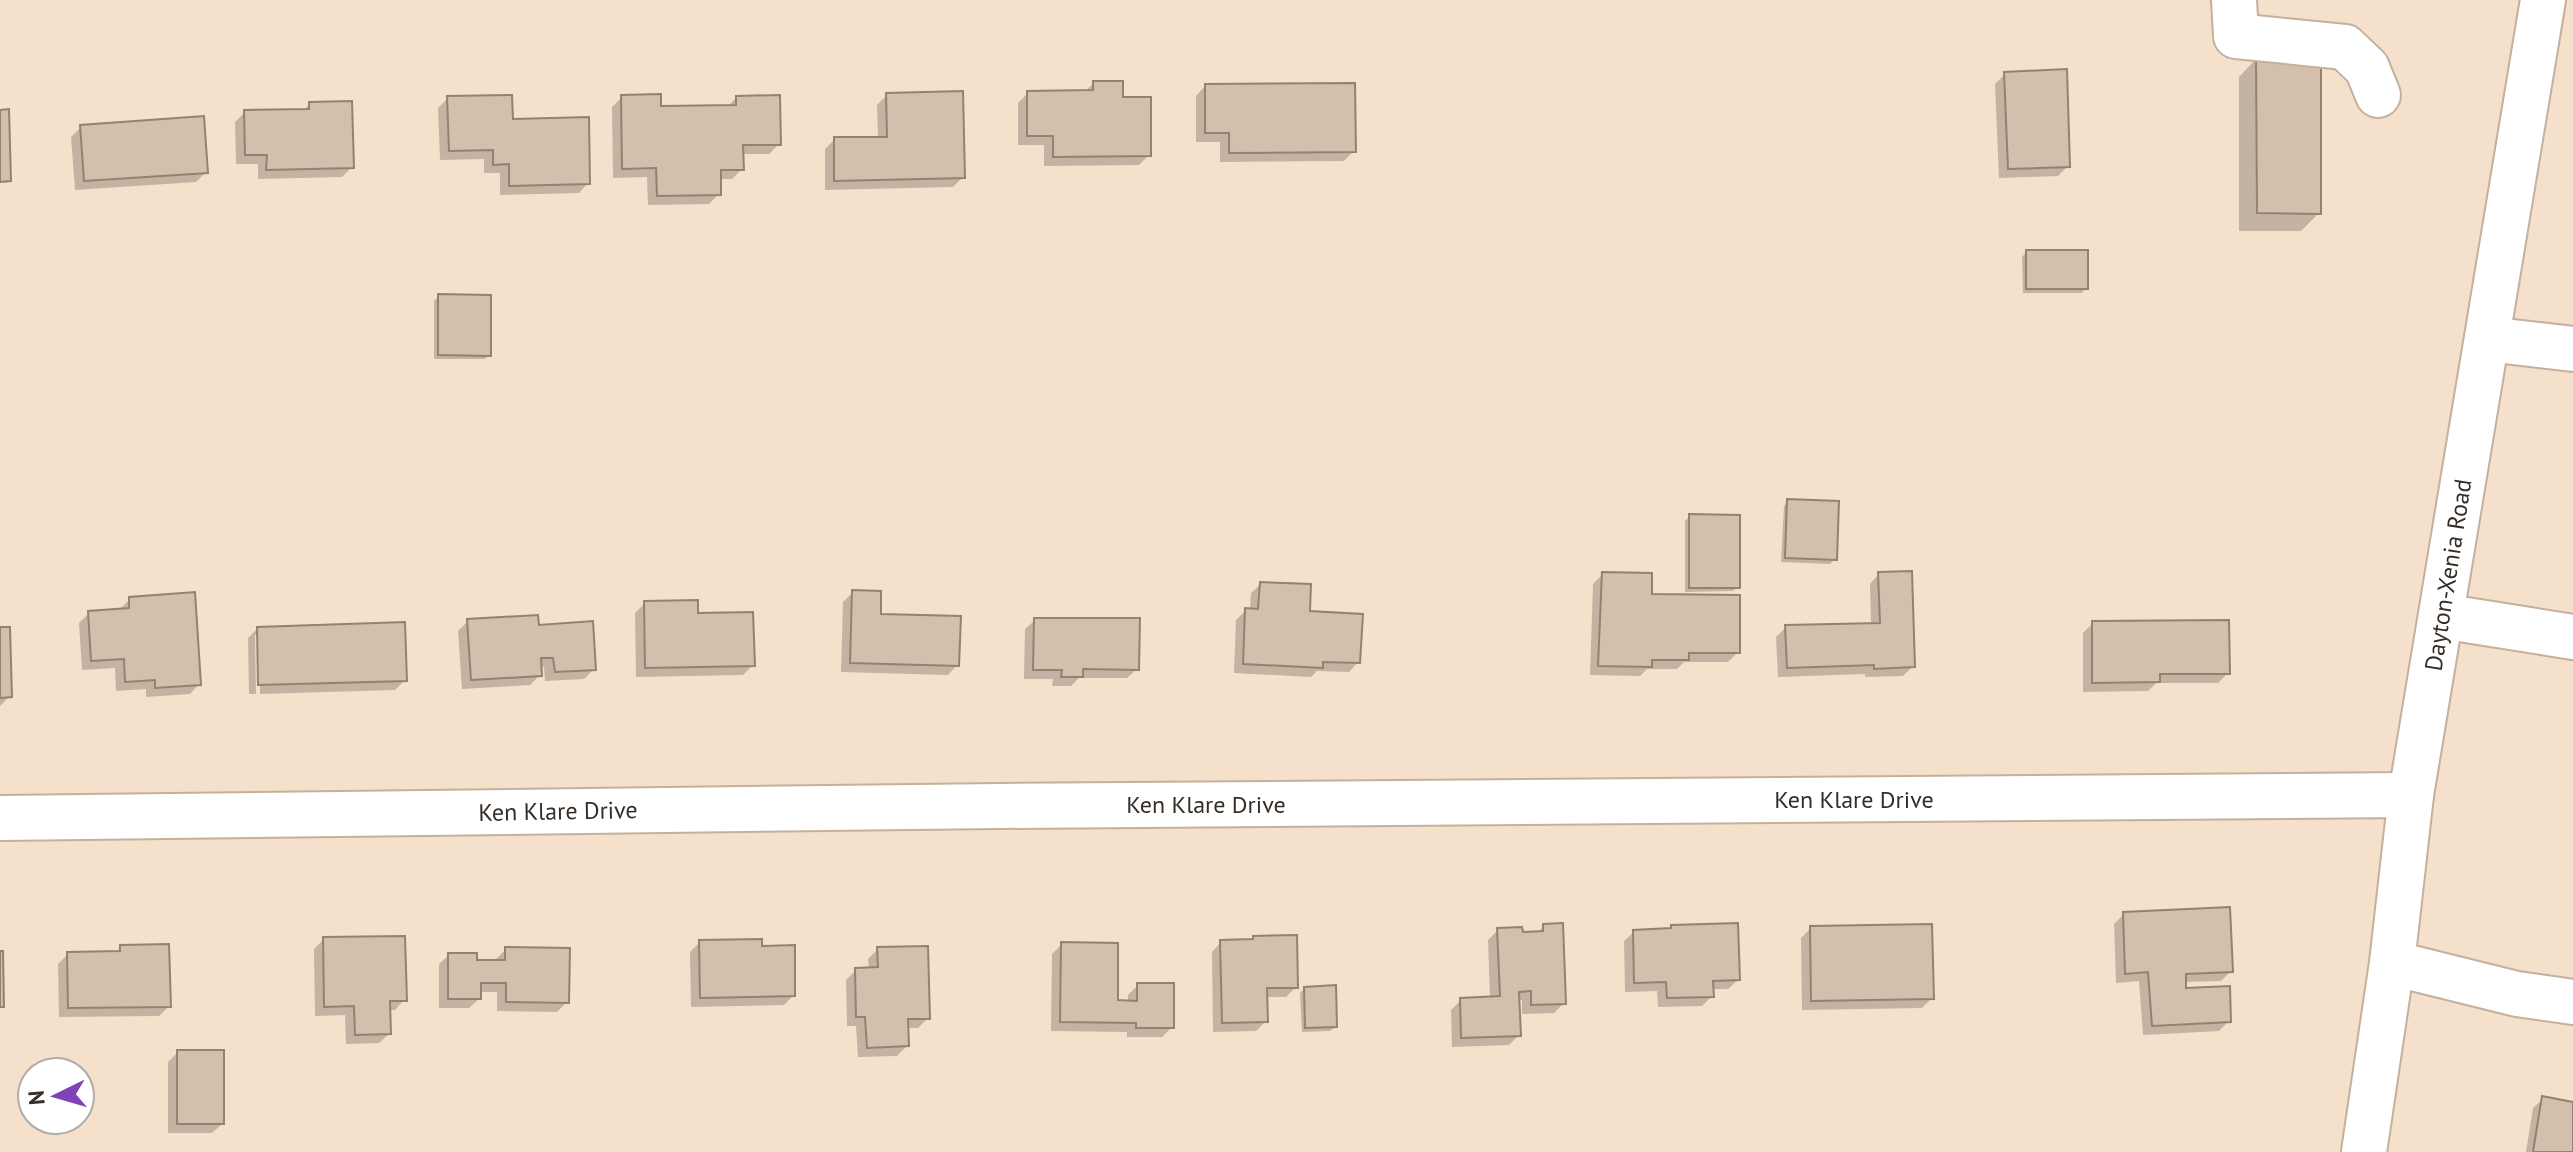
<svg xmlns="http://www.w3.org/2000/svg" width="2573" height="1152" viewBox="0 0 2573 1152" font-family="'PT Sans',sans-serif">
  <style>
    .shadow { fill: #0003 }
    .building { fill: #d4bfac; stroke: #95816e; stroke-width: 2 }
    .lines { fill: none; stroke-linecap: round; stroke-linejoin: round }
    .minor-casing { stroke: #c4b09c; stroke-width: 48 }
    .major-casing { stroke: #c4b09c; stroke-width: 48 }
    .minor { stroke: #fff; stroke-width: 44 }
    .major { stroke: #fff; stroke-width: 44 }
    .labels { text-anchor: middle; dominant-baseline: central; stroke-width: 6; stroke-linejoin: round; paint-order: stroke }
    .street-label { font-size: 24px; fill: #362e26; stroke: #fff }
  </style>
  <rect width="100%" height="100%" fill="#f5e0cb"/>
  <g class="shadow">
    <path d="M 2257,58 L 2319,213 L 2301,231 L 2239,231 L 2239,77 Z"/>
    <path d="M 2005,74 L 2068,166 L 2058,176 L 1999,178 L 1995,84 Z"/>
    <path d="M 1094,83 L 1121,99 L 1149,155 L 1139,165 L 1044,166 L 1044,145 L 1018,145 L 1018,103 L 1028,93 L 1084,92 Z"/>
    <path d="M 1205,86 L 1354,151 L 1344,161 L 1220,162 L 1220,142 L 1196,142 L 1196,96 Z"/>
    <path d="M 887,95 L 963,177 L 953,187 L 825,190 L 825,149 L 835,139 L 878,139 L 877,105 Z"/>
    <path d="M 622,97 L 660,108 L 727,107 L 736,98 L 779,144 L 769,154 L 742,154 L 742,169 L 732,179 L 719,179 L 719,194 L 709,204 L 648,205 L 647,177 L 613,178 L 612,107 Z"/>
    <path d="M 448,98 L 511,121 L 588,183 L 579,193 L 500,195 L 500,173 L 484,173 L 484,159 L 440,160 L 438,108 Z"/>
    <path d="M 310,104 L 352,167 L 342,177 L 258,179 L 258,164 L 236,164 L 235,122 L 245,112 L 303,111 Z"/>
    <path d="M 81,127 L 206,172 L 196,182 L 75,190 L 71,137 Z"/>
    <path d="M 2026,252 L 2086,288 L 2082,293 L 2023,293 L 2022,257 Z"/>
    <path d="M 439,296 L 489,355 L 485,359 L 434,359 L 434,301 Z"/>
    <path d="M 1788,501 L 1835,559 L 1830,564 L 1781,562 L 1784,506 Z"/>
    <path d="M 1690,516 L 1738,587 L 1733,591 L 1685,592 L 1685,521 Z"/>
    <path d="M 1603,574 L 1650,596 L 1738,652 L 1728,662 L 1684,662 L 1677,669 L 1647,669 L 1640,676 L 1590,675 L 1593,584 Z"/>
    <path d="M 1879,574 L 1913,666 L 1903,676 L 1865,677 L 1865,674 L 1778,677 L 1776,637 L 1786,627 L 1871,625 L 1870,584 Z"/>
    <path d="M 1261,584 L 1307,613 L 1358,662 L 1349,672 L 1317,671 L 1311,677 L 1234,673 L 1236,620 L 1246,610 L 1250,610 L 1251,593 Z"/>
    <path d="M 853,592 L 878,616 L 957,665 L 948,675 L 841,672 L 843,602 Z"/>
    <path d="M 130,599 L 199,684 L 190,694 L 146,697 L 146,689 L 116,691 L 115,668 L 82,670 L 79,623 L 89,613 L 120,609 Z"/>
    <path d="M 645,603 L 696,615 L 753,665 L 743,675 L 636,677 L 635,613 Z"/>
    <path d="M 1035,620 L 1137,669 L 1127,678 L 1079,678 L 1071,686 L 1052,686 L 1053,679 L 1024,679 L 1025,629 Z"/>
    <path d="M 468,621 L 537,627 L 594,669 L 584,679 L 545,681 L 544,667 L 540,667 L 540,675 L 530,685 L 462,689 L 458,631 Z"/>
    <path d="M 2093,623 L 2228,673 L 2218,683 L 2156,683 L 2148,691 L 2083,692 L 2083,633 Z"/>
    <path d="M 258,628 L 405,680 L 395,690 L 260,694 L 259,635 L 255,635 L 256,694 L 249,694 L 248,638 Z"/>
    <path d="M 0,629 L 10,696 L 0,706 Z"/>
    <path d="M 2124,914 L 2231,971 L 2221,981 L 2184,982 L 2184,990 L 2229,1021 L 2219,1031 L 2143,1035 L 2139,981 L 2116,983 L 2114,924 Z"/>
    <path d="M 1544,926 L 1564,1003 L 1554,1013 L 1522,1014 L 1522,1000 L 1517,1000 L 1519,1035 L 1509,1045 L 1452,1047 L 1451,1010 L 1461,1000 L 1490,998 L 1488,940 L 1498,930 L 1521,934 L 1537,933 Z"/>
    <path d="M 1672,927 L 1738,980 L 1728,989 L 1711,989 L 1712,996 L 1702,1006 L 1658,1007 L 1657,991 L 1625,992 L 1624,941 L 1634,932 L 1668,931 Z"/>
    <path d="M 1811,928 L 1932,998 L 1922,1008 L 1802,1010 L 1801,938 Z"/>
    <path d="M 1254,938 L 1296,987 L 1286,997 L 1265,997 L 1266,1021 L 1256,1031 L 1213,1032 L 1212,952 L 1221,942 L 1251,941 Z"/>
    <path d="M 324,939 L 404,1000 L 395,1010 L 388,1010 L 389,1034 L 379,1043 L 346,1044 L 345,1015 L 315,1016 L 314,949 Z"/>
    <path d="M 700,942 L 793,996 L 784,1005 L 691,1007 L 690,952 Z"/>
    <path d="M 1062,944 L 1116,1002 L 1128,1002 L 1128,995 L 1138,985 L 1172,1027 L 1162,1037 L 1127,1037 L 1127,1032 L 1051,1031 L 1052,954 Z"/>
    <path d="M 121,947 L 169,1006 L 159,1016 L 59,1017 L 58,964 L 68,954 L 114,954 Z"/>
    <path d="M 506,949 L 567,1002 L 557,1012 L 497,1011 L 497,992 L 479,992 L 479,999 L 469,1008 L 439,1008 L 439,964 L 449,955 L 475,962 L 496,962 L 496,959 Z"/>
    <path d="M 878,949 L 928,1018 L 918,1028 L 907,1028 L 907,1046 L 897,1056 L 858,1057 L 856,1026 L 847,1026 L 846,980 L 856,970 L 869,970 L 868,959 Z"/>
    <path d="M 1305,988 L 1335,1027 L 1330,1031 L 1302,1032 L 1300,993 Z"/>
    <path d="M 178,1052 L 222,1124 L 212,1133 L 168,1133 L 168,1062 Z"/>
    <path d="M 2543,1099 L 2573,1104 L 2573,1152 L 2526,1152 L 2533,1108 Z"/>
  </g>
  <g class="building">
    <path d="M 2256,56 L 2321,57 L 2321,214 L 2257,213 Z"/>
    <path d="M 2067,69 L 2070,167 L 2008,169 L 2004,72 Z"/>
    <path d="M 1093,81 L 1123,81 L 1123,97 L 1151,97 L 1151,156 L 1053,157 L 1053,136 L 1027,136 L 1027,91 L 1093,90 Z"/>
    <path d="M 1355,83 L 1356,152 L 1229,153 L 1229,133 L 1205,133 L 1205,84 Z"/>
    <path d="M 963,91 L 965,178 L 834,181 L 834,137 L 887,137 L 886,93 Z"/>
    <path d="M 661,94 L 661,106 L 736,105 L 736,96 L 780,95 L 781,145 L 743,145 L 744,170 L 721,170 L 721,195 L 657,196 L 656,168 L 622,169 L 621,95 Z"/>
    <path d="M 512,95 L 513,119 L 589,117 L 590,184 L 509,186 L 509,164 L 493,165 L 493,150 L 449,151 L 447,96 Z"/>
    <path d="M 352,101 L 354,168 L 266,170 L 267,155 L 245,155 L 244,110 L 309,109 L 309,102 Z"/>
    <path d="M 9,109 L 11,181 L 0,182 L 0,110 Z"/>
    <path d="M 204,116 L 208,173 L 84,181 L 80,125 Z"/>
    <rect x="2026" y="250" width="62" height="39"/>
    <path d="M 438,294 L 491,295 L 491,356 L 438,355 Z"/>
    <path d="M 1787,499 L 1839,501 L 1837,560 L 1785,558 Z"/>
    <path d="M 1689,514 L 1740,515 L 1740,588 L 1689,588 Z"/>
    <path d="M 1912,571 L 1915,667 L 1874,669 L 1874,665 L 1787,668 L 1785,625 L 1880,623 L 1878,572 Z"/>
    <path d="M 1602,572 L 1652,573 L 1652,594 L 1740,595 L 1740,653 L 1689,653 L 1689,660 L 1652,660 L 1652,667 L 1598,666 Z"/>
    <path d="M 1260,582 L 1311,584 L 1310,611 L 1363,614 L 1360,663 L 1323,662 L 1323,668 L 1243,664 L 1245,608 L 1258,609 Z"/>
    <path d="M 852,590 L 881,591 L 881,614 L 961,616 L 959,666 L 850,663 Z"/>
    <path d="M 195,592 L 201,685 L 155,688 L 155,680 L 125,682 L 124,659 L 91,661 L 88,611 L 129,608 L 129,597 Z"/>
    <path d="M 698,600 L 698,613 L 753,612 L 755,666 L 645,668 L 644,601 Z"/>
    <path d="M 538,615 L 539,625 L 593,621 L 596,670 L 555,672 L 553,658 L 541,658 L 542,676 L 471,680 L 467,619 Z"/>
    <path d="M 1034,618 L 1140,618 L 1139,670 L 1083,669 L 1083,677 L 1061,677 L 1062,670 L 1033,670 Z"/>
    <path d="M 2229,620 L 2230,674 L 2160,674 L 2160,682 L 2092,683 L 2092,621 Z"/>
    <path d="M 405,622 L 407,681 L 258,685 L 257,627 Z"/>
    <path d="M 0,627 L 10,627 L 12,697 L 0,698 Z"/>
    <path d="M 2230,907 L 2233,972 L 2186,974 L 2186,988 L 2230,986 L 2231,1022 L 2152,1026 L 2148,972 L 2125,974 L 2123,912 Z"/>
    <path d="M 1563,923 L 1566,1004 L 1531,1005 L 1531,991 L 1519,992 L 1521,1036 L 1461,1038 L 1460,998 L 1500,996 L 1497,928 L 1522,927 L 1523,932 L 1543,931 L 1543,924 Z"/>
    <path d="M 1738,923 L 1740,980 L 1713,981 L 1714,997 L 1667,998 L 1666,982 L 1634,983 L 1633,930 L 1671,928 L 1671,925 Z"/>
    <path d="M 1932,924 L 1934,999 L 1811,1001 L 1810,926 Z"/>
    <path d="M 1297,935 L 1298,988 L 1267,988 L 1268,1022 L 1222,1023 L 1220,940 L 1253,939 L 1253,936 Z"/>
    <path d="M 405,936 L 407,1001 L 390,1001 L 391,1034 L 355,1035 L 354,1006 L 324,1007 L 323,937 Z"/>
    <path d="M 762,939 L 762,946 L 795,945 L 795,996 L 700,998 L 699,940 Z"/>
    <path d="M 1061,942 L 1118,943 L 1118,1000 L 1137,1001 L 1137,983 L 1174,983 L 1174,1028 L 1136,1028 L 1136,1023 L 1060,1022 Z"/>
    <path d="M 169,944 L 171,1007 L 68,1008 L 67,952 L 120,951 L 120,945 Z"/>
    <path d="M 928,946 L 930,1019 L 908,1019 L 909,1046 L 867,1048 L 865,1017 L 856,1017 L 855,968 L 878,967 L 877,947 Z"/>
    <path d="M 505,947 L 570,948 L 569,1003 L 506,1002 L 506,983 L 481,983 L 481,999 L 448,999 L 448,953 L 477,953 L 477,960 L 505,960 Z"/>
    <path d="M 0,951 L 3,951 L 4,1007 L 0,1007 Z"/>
    <path d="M 1336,985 L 1337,1027 L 1305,1028 L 1304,987 Z"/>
    <rect x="177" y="1050" width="47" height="74"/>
    <path d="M 2542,1096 L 2573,1102 L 2573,1152 L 2533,1152 Z"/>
  </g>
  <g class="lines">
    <defs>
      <g id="minor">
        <path d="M 2234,0 L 2236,36 L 2345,47 L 2367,68 L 2378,95"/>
        <path d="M 2487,339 L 2573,349"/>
        <path d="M 2441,616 L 2573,637"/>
        <path d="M 0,818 L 1000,806 L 2411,795"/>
        <path d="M 2392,963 L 2517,994 L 2573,1002"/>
      </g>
      <path id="major" d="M 2364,1152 L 2392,963 L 2411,795 L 2543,0"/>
    </defs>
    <use href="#minor" class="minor-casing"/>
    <use href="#major" class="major-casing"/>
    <use href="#minor" class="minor"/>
    <use href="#major" class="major"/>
  </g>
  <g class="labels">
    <g class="street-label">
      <text transform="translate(2448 575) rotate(-81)">Dayton-Xenia Road</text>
      <text x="1854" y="799">Ken Klare Drive</text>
      <text x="1206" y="804">Ken Klare Drive</text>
      <text transform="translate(558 811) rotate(-1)">Ken Klare Drive</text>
    </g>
  </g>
  <g transform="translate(56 1096) rotate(265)"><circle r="38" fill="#ffffff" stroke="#afaba8" stroke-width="2"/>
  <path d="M0-6L14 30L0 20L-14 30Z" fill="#8044b9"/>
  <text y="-12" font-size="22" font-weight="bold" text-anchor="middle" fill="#362e26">N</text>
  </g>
</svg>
